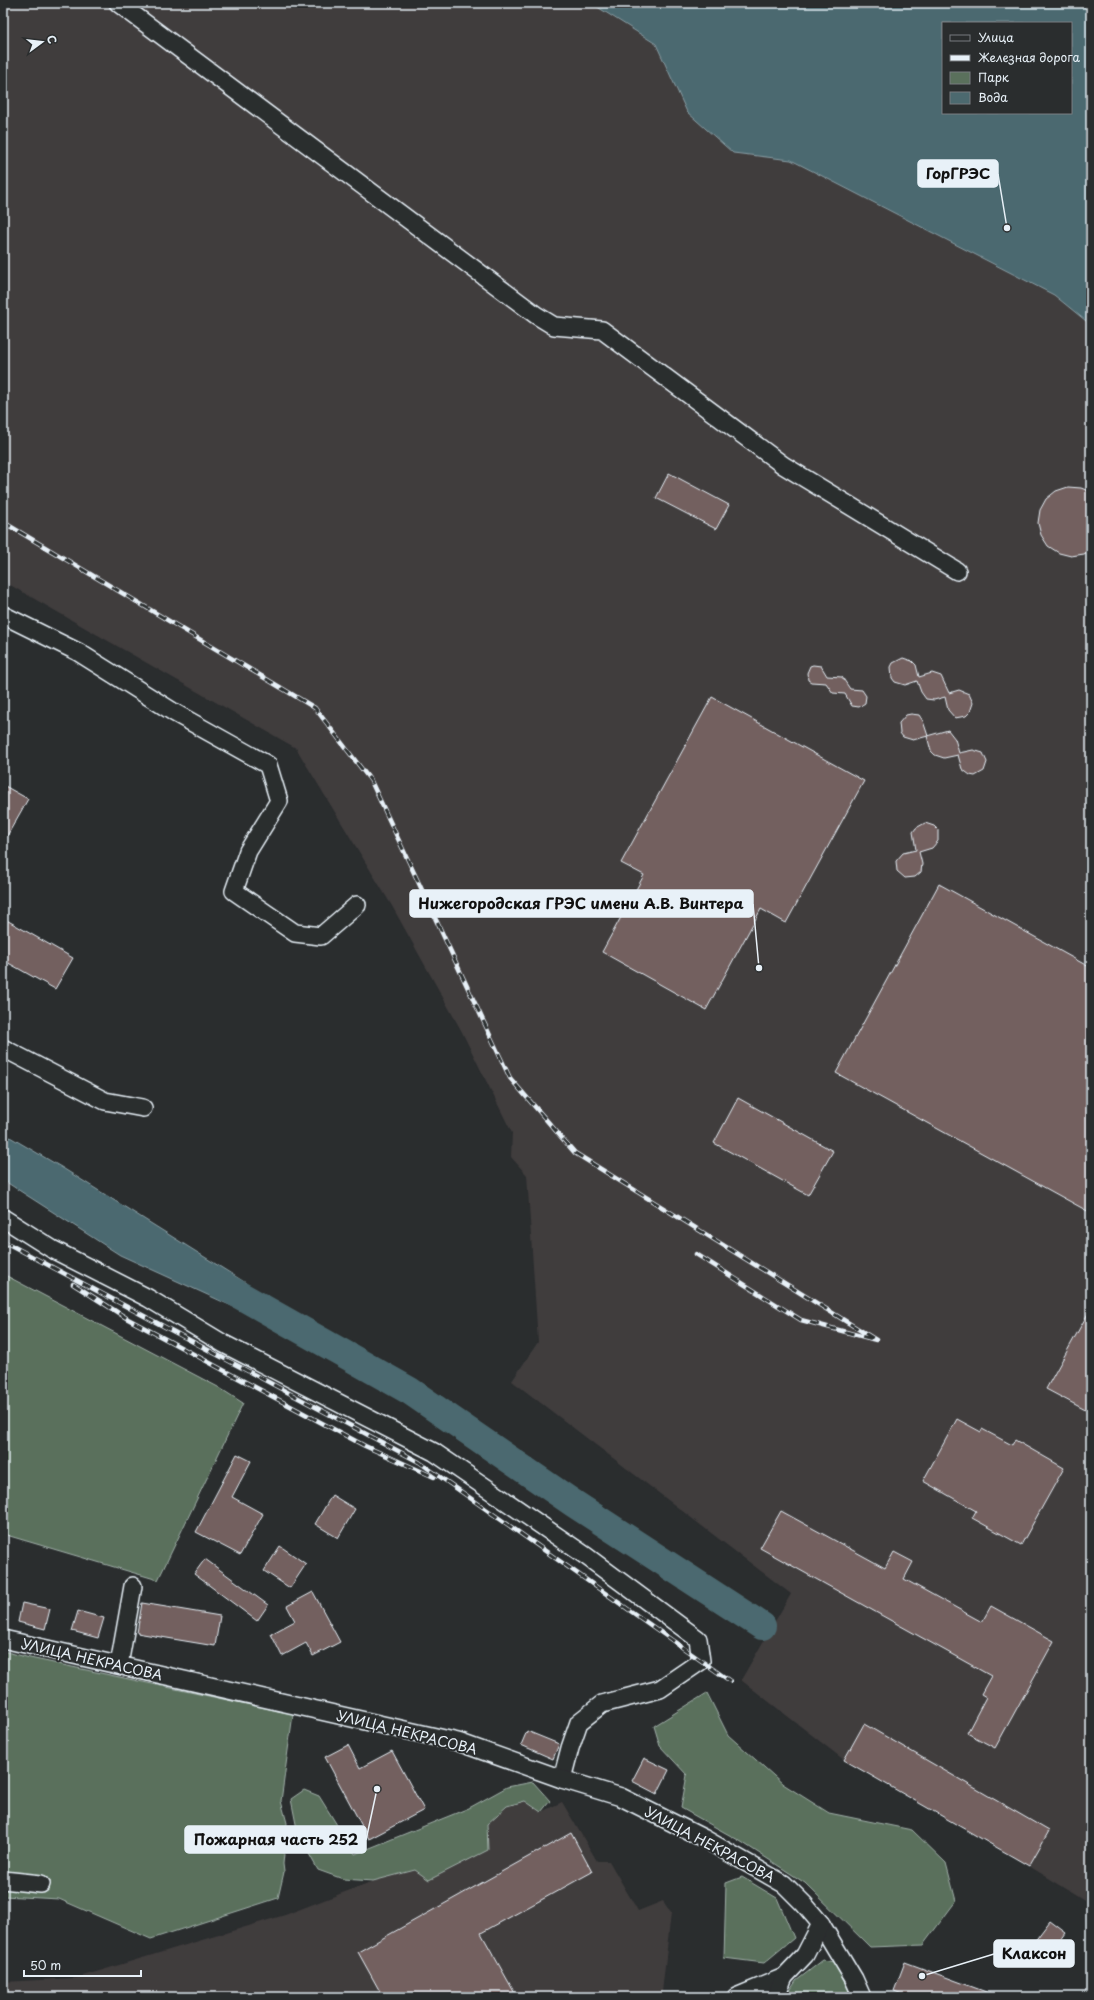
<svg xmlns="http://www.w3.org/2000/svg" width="1094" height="2000" viewBox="0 0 1094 2000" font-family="'Playpen Sans',sans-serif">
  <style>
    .built { fill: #403c3d }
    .green { fill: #5a705c; stroke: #a1b0aa }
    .water { fill: #4c696f; stroke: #8a9fa6; fill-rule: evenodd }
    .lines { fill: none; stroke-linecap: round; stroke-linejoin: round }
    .river { stroke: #4c696f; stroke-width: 28 }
    .building { fill: #73605f; stroke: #e8f1f8 }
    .minor-casing { stroke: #e8f1f8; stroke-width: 20 }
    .minor { stroke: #2a2d2e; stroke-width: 17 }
    .rail-casing { stroke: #e8f1f8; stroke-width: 4.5 }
    .rail { stroke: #2a2d2e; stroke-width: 3; stroke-dasharray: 9; stroke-linecap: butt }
    .labels { text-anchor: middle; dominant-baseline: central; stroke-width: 4; stroke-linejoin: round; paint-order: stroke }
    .street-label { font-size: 14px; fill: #e8f1f8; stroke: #2a2d2e }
    .leader { fill: none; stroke: #e8f1f8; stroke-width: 1.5 }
    .callout-dot { fill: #e8f1f8; stroke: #2a2d2e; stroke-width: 1.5 }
    .callout { fill: #e8f1f8; stroke: #e8f1f8; stroke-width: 1.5 }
    .callout-label { font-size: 15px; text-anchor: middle; font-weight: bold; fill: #111 }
  </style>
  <rect width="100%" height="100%" fill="#2a2d2e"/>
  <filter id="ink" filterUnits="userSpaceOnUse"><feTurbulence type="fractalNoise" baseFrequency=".025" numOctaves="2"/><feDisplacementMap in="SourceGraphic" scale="8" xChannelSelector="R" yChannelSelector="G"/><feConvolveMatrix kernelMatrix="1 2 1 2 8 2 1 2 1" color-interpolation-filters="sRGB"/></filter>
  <g filter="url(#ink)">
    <g class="built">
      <path d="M 3,3 L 591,3 L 656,44 L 687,112 L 733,153 L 791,160 L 1054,295 L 1091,325 L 1091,1904 L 1029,1866 L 844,1760 L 741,1680 L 791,1594 L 512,1381 L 538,1342 L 527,1175 L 511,1157 L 512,1133 L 461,1030 L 392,906 L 296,748 L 3,581 Z"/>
      <path d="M 525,1801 L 541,1812 L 562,1802 L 597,1861 L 609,1861 L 638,1911 L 663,1901 L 671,1913 L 662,1992 L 652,1997 L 3,1997 L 3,1982 L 76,1978 L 285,1915 L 384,1877 L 415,1870 L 487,1824 L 507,1806 Z"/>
    </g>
    <g class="green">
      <path d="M 3,1274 L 218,1387 L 243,1403 L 158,1580 L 3,1534 Z"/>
      <path d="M 3,1651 L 30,1658 L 293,1714 L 281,1801 L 287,1823 L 283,1864 L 284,1872 L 278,1898 L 151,1939 L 59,1899 L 3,1896 Z"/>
      <path d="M 707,1693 L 728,1735 L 783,1784 L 829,1813 L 912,1830 L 946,1863 L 956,1901 L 923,1945 L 870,1947 L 805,1883 L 740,1841 L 681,1808 L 687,1775 L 660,1746 L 654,1726 Z"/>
      <path d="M 533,1782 L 550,1801 L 541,1812 L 525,1801 L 507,1806 L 487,1824 L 488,1850 L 429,1880 L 415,1870 L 373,1881 L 343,1879 L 318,1870 L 298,1834 L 291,1799 L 304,1790 L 319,1796 L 355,1854 L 469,1808 L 507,1787 Z"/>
      <path d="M 742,1877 L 777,1898 L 794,1938 L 764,1963 L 724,1958 L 726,1883 Z"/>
      <path d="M 823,1960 L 834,1962 L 852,1997 L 786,1997 L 796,1981 Z"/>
    </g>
    <g class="water">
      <path d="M 591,3 L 1091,3 L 1091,325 L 1054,295 L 791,160 L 733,153 L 687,112 L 656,44 ZM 943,23 L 1071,23 L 1071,113 L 943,113 Z"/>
      <path d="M 3,1133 L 61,1167 L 246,1283 L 258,1296 L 245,1312 L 120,1255 L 3,1180 Z"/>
    </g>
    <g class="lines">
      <path class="river" d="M 220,1284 L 410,1391 L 573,1503 L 762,1626"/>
    </g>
    <g class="building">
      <path d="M 669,473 L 729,505 L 716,529 L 656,498 Z"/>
      <path d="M 1068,487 L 1081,488 L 1091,492 L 1091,550 L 1084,554 L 1071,556 L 1059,553 L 1048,546 L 1041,535 L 1038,523 L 1040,510 L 1046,499 L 1056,491 Z"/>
      <path d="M 903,658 L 912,661 L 916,665 L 919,677 L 932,673 L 941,676 L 949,693 L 959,690 L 969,694 L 973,703 L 970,712 L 966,716 L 955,718 L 948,710 L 945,697 L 934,700 L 926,699 L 921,692 L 917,681 L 905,685 L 895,682 L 892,678 L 891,667 L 893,663 Z"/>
      <path d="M 813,665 L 821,666 L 827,676 L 842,677 L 850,689 L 862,690 L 866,696 L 865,703 L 859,707 L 852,706 L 845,694 L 833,693 L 826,683 L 811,682 L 808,680 L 807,673 L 810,666 Z"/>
      <path d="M 712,697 L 864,781 L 786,923 L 761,909 L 706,1010 L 602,952 L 644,875 L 621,863 Z"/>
      <path d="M 911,714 L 919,715 L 923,721 L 928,736 L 913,740 L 903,737 L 900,733 L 899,723 L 906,715 Z"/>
      <path d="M 948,730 L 955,739 L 959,753 L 973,750 L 983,753 L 987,762 L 984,771 L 975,776 L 970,775 L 962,769 L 958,755 L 944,758 L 935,755 L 931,751 L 927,736 Z"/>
      <path d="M 3,785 L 28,799 L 3,843 Z"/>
      <path d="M 925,823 L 934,826 L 938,830 L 938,841 L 932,848 L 919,852 L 922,864 L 921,872 L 915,877 L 905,878 L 897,871 L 896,861 L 903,853 L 916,850 L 913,832 L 916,828 Z"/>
      <path d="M 939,884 L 1091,968 L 1091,1213 L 836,1073 Z"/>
      <path d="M 3,918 L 73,958 L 55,989 L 3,960 Z"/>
      <path d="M 738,1098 L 833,1151 L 808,1195 L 714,1143 Z"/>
      <path d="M 1091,1308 L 1091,1413 L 1046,1389 Z"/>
      <path d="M 957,1419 L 981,1432 L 982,1429 L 1012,1445 L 1015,1440 L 1064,1468 L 1021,1545 L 972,1518 L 976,1511 L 923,1481 Z"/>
      <path d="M 237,1454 L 251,1461 L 232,1497 L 263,1514 L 240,1555 L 196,1532 Z"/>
      <path d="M 332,1495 L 355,1509 L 338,1538 L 315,1524 Z"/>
      <path d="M 781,1511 L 885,1568 L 894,1552 L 913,1562 L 904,1579 L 982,1622 L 991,1606 L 1054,1641 L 995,1748 L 967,1733 L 986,1697 L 981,1694 L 991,1676 L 760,1548 Z"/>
      <path d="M 280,1546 L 306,1564 L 290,1588 L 264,1571 Z"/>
      <path d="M 205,1559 L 268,1605 L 257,1621 L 194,1574 Z"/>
      <path d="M 313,1592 L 340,1642 L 313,1656 L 306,1643 L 282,1656 L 271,1634 L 295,1621 L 287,1606 Z"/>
      <path d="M 22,1603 L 50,1609 L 45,1629 L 18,1622 Z"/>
      <path d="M 142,1603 L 220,1616 L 215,1646 L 137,1633 Z"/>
      <path d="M 78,1611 L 104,1618 L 98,1638 L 72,1631 Z"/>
      <path d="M 864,1724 L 1049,1831 L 1029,1866 L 844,1760 Z"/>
      <path d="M 527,1731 L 559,1744 L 553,1759 L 521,1745 Z"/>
      <path d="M 348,1745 L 360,1768 L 392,1751 L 424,1810 L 369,1839 L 325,1757 Z"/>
      <path d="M 644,1758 L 669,1770 L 657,1794 L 632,1781 Z"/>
      <path d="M 571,1833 L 592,1872 L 481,1933 L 517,1997 L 383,1997 L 358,1952 Z"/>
      <path d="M 1050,1921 L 1066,1933 L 1048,1958 L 1031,1946 Z"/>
      <path d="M 905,1962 L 997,1996 L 997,1997 L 911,1997 L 894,1991 Z"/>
    </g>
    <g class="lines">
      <defs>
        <g id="minor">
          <path d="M 118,3 L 536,315 L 554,326 L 602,330 L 783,465 L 957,571"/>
          <path d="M 3,615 L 78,652 L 175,713 L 268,765 L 279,801 L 248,851 L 234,891 L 295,933 L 321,936 L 357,905"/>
          <path d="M 3,1048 L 105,1101 L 143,1108"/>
          <path d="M 3,1218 L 52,1249 L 148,1298 L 224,1344 L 434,1452 L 586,1556 L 698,1639 L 701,1661 L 660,1689 L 602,1704 L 579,1722 L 570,1748 L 562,1779"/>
          <path d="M 3,1639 L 458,1742 L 562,1779 L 621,1797 L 703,1838 L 784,1884 L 804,1904 L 821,1924 L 854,1979 L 862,1997"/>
          <path d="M 119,1665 L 133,1586"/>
          <path d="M 3,1880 L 41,1884"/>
          <path d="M 736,1997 L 784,1977 L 805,1955 L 821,1924"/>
          <path d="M 776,1997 L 784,1977"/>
        </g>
      </defs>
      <use href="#minor" class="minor-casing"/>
      <use href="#minor" class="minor"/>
      <defs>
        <g id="rail">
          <path d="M 3,522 L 315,708 L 371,781 L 510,1078 L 575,1153 L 876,1340 L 801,1320 L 696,1254"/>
          <path d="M 3,1241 L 419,1462 L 730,1681"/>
          <path d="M 73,1284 L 128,1319 L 365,1446 L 434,1477"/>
        </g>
      </defs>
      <use href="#rail" class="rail-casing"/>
      <use href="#rail" class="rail"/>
    </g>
  </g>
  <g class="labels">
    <g class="street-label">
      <text transform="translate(92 1659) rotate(13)">УЛИЦА НЕКРАСОВА</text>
      <text transform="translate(407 1732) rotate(14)">УЛИЦА НЕКРАСОВА</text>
      <text transform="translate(710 1844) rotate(28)">УЛИЦА НЕКРАСОВА</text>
    </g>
  </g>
  <path class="leader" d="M1007 228L998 174M759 968L753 904M377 1789L366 1840M922 1976L994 1954"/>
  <g class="callout-dot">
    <circle cx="1007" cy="228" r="4"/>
    <circle cx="759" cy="968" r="4"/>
    <circle cx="377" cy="1789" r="4"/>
    <circle cx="922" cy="1976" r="4"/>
  </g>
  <g class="callout">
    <rect x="918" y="160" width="80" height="27" rx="4"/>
    <rect x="410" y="890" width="343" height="27" rx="4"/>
    <rect x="185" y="1826" width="181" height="27" rx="4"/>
    <rect x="994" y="1940" width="80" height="27" rx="4"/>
  </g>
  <g class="callout-label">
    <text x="958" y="179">ГорГРЭС</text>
    <text x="581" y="909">Нижегородская ГРЭС имени А.В. Винтера</text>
    <text x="276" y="1845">Пожарная часть 252</text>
    <text x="1034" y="1959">Клаксон</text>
  </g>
  <rect width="1094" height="2000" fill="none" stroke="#2a2d2e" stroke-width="16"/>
  <rect x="8" y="8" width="1078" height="1984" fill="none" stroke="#e8f1f8" stroke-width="1.5" filter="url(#ink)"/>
  <rect x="942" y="22" width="130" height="92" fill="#2a2d2e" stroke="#767b7f"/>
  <rect x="950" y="35" width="20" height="6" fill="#2a2d2e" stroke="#767b7f"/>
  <text x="978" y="42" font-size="12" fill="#e8f1f8">Улица</text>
  <rect x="950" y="55" width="20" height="6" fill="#e8f1f8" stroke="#767b7f"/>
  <text x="978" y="62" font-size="12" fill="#e8f1f8">Железная дорога</text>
  <rect x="950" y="72" width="20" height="12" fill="#5a705c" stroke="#767b7f"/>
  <text x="978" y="82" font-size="12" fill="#e8f1f8">Парк</text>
  <rect x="950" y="92" width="20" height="12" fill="#4c696f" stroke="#767b7f"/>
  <text x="978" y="102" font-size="12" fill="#e8f1f8">Вода</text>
  <g transform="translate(42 42) rotate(75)" stroke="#2a2d2e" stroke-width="3" paint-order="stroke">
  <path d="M0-3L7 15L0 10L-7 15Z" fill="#e8f1f8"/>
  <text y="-6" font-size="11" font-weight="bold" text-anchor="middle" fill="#e8f1f8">С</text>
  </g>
  <path d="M24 1970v6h117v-6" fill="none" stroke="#e8f1f8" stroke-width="2"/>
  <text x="30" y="1970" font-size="12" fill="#e8f1f8" stroke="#2a2d2e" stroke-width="3" paint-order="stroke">50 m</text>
</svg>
